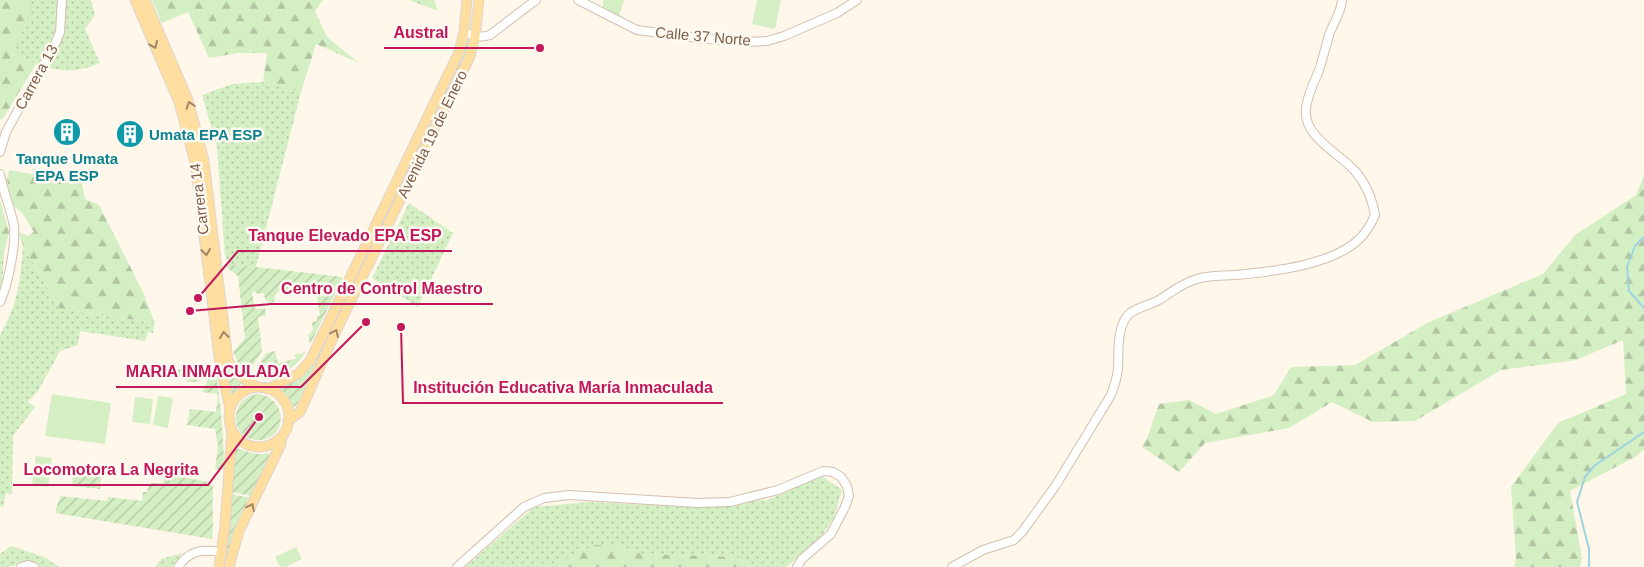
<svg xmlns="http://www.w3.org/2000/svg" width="1644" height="567" viewBox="0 0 1644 567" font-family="Arial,sans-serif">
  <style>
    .grass { fill: url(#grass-dots) }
    .forest { fill: url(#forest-firs) }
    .garden { fill: url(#garden-furrows) }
    .pitch { fill: #d5efc5 }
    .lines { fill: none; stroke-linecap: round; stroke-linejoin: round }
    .stream { stroke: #9fd3df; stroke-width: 2 }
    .minor-casing { stroke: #d3bfad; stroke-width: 10 }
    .major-casing { stroke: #ddd5cf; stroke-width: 11 }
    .minor { stroke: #fff; stroke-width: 8 }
    .major { stroke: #ffdea0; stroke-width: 9 }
    .oneway { stroke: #a58462 }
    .labels { text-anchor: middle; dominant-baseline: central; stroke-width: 5; stroke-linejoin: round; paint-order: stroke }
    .street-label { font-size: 15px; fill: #7e5d48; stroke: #fffaf2 }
    .culture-label { font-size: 15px; font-weight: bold; fill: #0d838f; stroke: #fffaf2; text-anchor: start }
    .leader { fill: none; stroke: #c2185b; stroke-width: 2 }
    .callout-dot { fill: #c2185b; stroke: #fffaf2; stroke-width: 2 }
    .callout-label { font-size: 16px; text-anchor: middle; font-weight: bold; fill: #c2185b; stroke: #fffaf2; stroke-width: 5; stroke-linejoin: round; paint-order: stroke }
  </style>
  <defs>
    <pattern id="grass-dots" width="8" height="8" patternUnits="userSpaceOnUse" patternTransform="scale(1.25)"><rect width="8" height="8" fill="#d5efc5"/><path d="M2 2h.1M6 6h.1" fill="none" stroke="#b2c5a2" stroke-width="1.8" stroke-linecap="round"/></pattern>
    <pattern id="forest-firs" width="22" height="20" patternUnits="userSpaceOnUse" patternTransform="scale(1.25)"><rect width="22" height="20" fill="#d5efc5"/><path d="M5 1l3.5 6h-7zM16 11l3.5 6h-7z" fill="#b2c5a2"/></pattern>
    <pattern id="garden-furrows" width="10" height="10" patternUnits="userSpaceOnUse" patternTransform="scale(1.25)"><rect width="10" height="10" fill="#d5efc5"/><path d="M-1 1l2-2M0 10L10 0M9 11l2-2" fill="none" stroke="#b2c5a2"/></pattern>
  </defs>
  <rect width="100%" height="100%" fill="#fff7ea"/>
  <g class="grass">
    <path d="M 25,0 L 91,0 L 95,15 L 85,29 L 100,63 C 66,78 46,68 13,55 L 30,9 Z"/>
    <path d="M 263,82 L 301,92 L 256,267 L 230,264 L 225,256 L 217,147 L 202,95 L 232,84 Z"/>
    <path d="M 409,203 L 453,233 L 418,307 L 372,278 Z"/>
    <path d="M 23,246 L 60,309 L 155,323 L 153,333 L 148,332 L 145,341 L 80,331 L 78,345 L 60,351 L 38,391 L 28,402 L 35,407 L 13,436 L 12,494 L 6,493 L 3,507 L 0,506 L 0,335 C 18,303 20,282 23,246 Z"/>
    <path d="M 0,253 L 4,253 L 2,287 L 0,292 Z"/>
    <path d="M 822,476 L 842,490 L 834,518 L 818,541 L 786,567 L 755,567 L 736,557 L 641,554 L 618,546 L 568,558 L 546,567 L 465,567 L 534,507 L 588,502 L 691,507 L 767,500 Z"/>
    <path d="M 11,546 L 44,557 L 60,567 L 41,567 L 27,562 L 10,567 L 0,567 L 0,554 Z"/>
    <path d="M 182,553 L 172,567 L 155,567 L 161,559 Z"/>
  </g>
  <g class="forest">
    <path d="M 0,0 L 25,0 L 31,9 L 13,55 L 36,64 L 4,117 L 0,120 Z"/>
    <path d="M 152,0 L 323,0 L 315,11 L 327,37 L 359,63 L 316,44 L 301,92 L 263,82 L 267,53 L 239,53 L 209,58 L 188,12 L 162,23 Z"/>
    <path d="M 409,0 L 434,0 L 438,11 Z"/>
    <path d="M 9,170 L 82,183 L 85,199 L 99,205 L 143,292 L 155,323 L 60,309 L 23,246 L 18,232 L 28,236 L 34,232 L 22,213 L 12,205 L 7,180 Z"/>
    <path d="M 1644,175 L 1644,449 L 1637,456 L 1570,491 L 1582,558 L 1580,567 L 1514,567 L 1516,559 L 1511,487 L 1558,423 L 1626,394 L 1623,340 L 1576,360 L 1501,370 L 1415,421 L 1373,422 L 1332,402 L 1289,428 L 1205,443 L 1179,472 L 1142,447 L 1147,438 L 1159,404 L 1189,400 L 1216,414 L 1274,395 L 1291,367 L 1355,365 L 1427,323 L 1543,274 L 1575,235 L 1636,195 Z"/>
    <path d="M 0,200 L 9,232 L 4,253 L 0,253 Z"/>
    <path d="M 595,545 L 618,546 L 642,554 L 736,557 L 755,567 L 546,567 Z"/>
  </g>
  <g class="garden">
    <path d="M 468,39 L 470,40 L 465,59 L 296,406 L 292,407 L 280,390 L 280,387 L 301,377 L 312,363 L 461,57 Z"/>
    <path d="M 230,264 L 343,277 L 310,345 L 308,335 L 313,330 L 312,322 L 317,321 L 317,316 L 320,315 L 315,286 L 277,292 L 277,294 L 275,295 L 274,302 L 269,303 L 265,299 L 264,293 L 258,294 L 254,291 L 252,293 L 255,309 L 265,308 L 266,315 L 258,317 L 262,351 L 253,365 L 240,367 L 233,352 L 245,338 L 238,276 L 225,266 Z"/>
    <path d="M 221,341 L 227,368 L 242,383 L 231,395 Z"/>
    <path d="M 275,351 L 278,363 L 296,359 L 295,355 L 306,352 C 291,372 282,376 258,379 L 256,377 L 257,367 L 266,353 Z"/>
    <path d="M 180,369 L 206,369 L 207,375 L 198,382 L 188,382 L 176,372 Z"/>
    <path d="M 212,372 L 216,373 C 221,406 224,437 224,470 L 215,469 L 218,446 L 215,429 L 187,425 L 190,409 L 216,412 L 218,394 L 202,392 Z"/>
    <path d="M 258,394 C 288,398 288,438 260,440 C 230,442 226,398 258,394 Z"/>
    <path d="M 235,448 C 247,451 255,456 268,453 L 272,456 L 252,496 L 231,492 Z"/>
    <path d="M 74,466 L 95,469 L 101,477 L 100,489 L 72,486 Z"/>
    <path d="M 165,474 L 209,482 L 213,486 C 212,505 214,520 212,539 L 55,513 L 60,496 L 107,501 L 108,497 L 142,501 L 143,492 L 147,492 L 150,483 L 163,483 Z"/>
    <path d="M 231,494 L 251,498 L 231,543 L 226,567 L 223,567 L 227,544 Z"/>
  </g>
  <g class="pitch">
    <path d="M 603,0 L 624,0 L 619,16 L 603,7 Z"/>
    <path d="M 757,0 L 781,0 L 775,29 L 752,24 Z"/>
    <path d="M 52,394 L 111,403 L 105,444 L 45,436 Z"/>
    <path d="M 158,396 L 173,398 L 168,428 L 153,425 Z"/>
    <path d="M 135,397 L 153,399 L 150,424 L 132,422 Z"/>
    <path d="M 36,456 L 52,458 L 48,487 L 32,485 Z"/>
    <path d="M 296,547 L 302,559 L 285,567 L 280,567 L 275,557 Z"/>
  </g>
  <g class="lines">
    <g class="stream">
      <path d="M 1644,237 L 1635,246 L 1627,267 L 1629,291 L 1644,308"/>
      <path d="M 1589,567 L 1589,549 L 1577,502 L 1585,477 L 1594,466 L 1644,432"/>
    </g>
    <defs>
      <g id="minor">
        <path d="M 578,0 L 637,30 L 697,38 L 745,42 L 767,41 L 784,36 L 837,13 L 857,0"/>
        <path d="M 464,32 C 474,36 480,38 490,35 L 536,0"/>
        <path d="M 0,152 L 6,132 L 56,42 L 60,32 L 62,0"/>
        <path d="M 0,174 C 3,192 11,209 14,226 C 16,245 8,285 0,302"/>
        <path d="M 21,567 L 28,565 L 34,567"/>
        <path d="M 178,567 C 190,550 201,549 221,552"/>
        <path d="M 457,567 L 524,507 L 544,498 L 569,495 L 697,503 L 730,502 L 778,490 L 823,471 L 833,472 L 841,477 L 847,486 L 849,496 L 845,507 L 831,534 L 802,559 L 797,567"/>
        <path d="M 952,567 L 983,550 L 1014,540 L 1022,532 L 1056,485 L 1111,395 C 1114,387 1117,379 1118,369 C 1119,353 1116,327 1129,314 C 1136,308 1149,305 1157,301 C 1172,293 1179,284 1197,279 C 1209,275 1222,276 1235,275 C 1271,272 1338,265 1363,235 C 1368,229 1372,222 1375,215 C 1372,198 1366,183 1354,170 C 1339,153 1303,137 1306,109 C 1307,96 1313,84 1318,73 C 1323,59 1326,45 1330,32 C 1335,21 1341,12 1342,0"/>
      </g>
      <g id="major">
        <path d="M 135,0 L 179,102 L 195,162 L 220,364 L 230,408"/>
        <path d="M 145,0 L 188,100 L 204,161 L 228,361 L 237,374 L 257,387"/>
        <circle cx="259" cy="417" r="30"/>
        <path d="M 268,389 L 298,374 L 310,361 L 459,52 L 464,32 L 467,0"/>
        <path d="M 288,421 L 300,412 L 335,333 L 470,56 L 475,37 L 479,0"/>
        <path d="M 219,567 L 225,526 L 232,430"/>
        <path d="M 229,567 L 239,531 L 281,444 L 281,437"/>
      </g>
    </defs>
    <use href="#minor" class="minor-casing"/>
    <use href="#major" class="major-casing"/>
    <use href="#minor" class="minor"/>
    <use href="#major" class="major"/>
  </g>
  <defs><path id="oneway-chevron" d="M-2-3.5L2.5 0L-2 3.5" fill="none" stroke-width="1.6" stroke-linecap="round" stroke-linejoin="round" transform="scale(1.25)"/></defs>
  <g class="oneway">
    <use href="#oneway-chevron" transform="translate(154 45) rotate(67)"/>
    <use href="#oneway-chevron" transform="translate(190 105) rotate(-108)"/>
    <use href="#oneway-chevron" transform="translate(206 252) rotate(83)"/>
    <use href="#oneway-chevron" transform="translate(335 333) rotate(-65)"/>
    <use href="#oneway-chevron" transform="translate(224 335) rotate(-97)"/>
    <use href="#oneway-chevron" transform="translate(251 507) rotate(-64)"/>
  </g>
  <defs>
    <symbol id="building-disc" viewBox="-11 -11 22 22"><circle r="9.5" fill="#0f9aa8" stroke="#fffaf2"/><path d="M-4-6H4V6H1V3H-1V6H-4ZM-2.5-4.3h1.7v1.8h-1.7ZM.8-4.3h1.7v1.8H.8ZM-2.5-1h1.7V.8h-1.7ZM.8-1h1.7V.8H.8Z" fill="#fff"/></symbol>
  </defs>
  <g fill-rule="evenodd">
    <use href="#building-disc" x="51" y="116" width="32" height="32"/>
    <use href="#building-disc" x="114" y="118" width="32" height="32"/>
  </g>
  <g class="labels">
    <g class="street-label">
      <text transform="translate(703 36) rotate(5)">Calle 37 Norte</text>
      <text transform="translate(36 77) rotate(-61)">Carrera 13</text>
      <text transform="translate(432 134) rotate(-64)">Avenida 19 de Enero</text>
      <text transform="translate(199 199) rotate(-97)">Carrera 14</text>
    </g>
    <g class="culture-label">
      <text x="149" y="134">Umata EPA ESP</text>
      <text x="67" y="158" text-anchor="middle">Tanque Umata<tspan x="67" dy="17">EPA ESP</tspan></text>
    </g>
  </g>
  <path class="leader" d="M540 48L459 48H384M198 298L238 251H452M190 311L271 304H493M366 322L301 387H116M401 327L403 403H723M259 417L208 485H13"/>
  <g class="callout-dot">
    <circle cx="540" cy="48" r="5"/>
    <circle cx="198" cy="298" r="5"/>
    <circle cx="190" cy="311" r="5"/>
    <circle cx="366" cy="322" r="5"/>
    <circle cx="401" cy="327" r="5"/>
    <circle cx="259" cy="417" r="5"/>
  </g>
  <g class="callout-label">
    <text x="421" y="38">Austral</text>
    <text x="345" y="241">Tanque Elevado EPA ESP</text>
    <text x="382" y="294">Centro de Control Maestro</text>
    <text x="208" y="377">MARIA INMACULADA</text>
    <text x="563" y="393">Institución Educativa María Inmaculada</text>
    <text x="111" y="475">Locomotora La Negrita</text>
  </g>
</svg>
